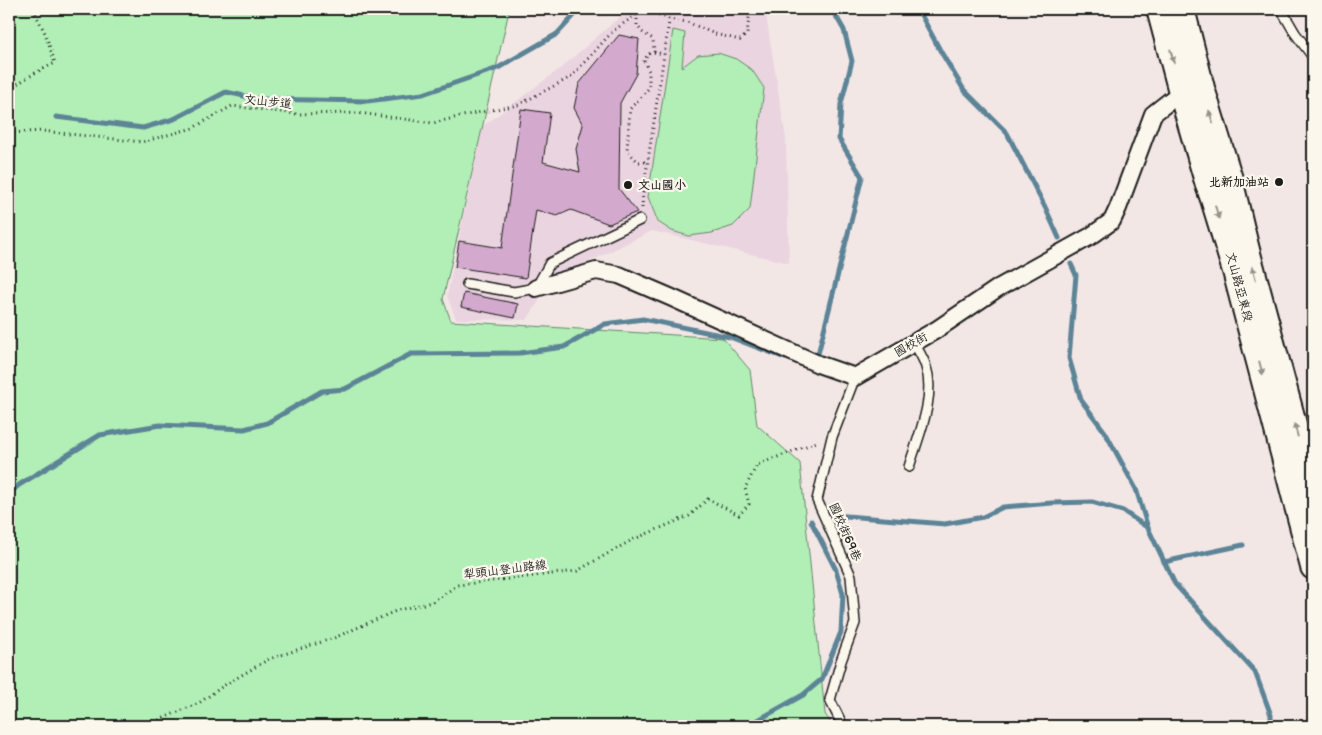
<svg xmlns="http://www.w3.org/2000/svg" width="1322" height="735" viewBox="0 0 1322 735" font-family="'Balsamiq Sans','LXGW WenKai TC',sans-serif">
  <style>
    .built { fill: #ead4df }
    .green { fill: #b1efb6; stroke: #668669 }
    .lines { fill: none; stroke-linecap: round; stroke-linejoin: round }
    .stream { stroke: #5c8496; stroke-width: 5 }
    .building { fill: #d4a9ce; stroke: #1c1c1c }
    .service-casing { stroke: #1c1c1c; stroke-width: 12 }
    .minor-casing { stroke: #1c1c1c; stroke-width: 20 }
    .secondary-casing { stroke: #1c1c1c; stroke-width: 28 }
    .path { stroke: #1c1c1c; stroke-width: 3; stroke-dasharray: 1 4; stroke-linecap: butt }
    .service { stroke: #fbf7ec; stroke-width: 9 }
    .minor { stroke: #fbf7ec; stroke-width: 16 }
    .secondary { stroke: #fbf7ec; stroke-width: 24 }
    .oneway { fill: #97948e }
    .poi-dot { fill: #1c1c1c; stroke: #fbf7ec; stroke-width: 2 }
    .labels { text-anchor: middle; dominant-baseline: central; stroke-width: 4.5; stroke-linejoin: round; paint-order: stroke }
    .street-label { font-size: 12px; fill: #1c1c1c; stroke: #fbf7ec }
    .poi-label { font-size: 12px; font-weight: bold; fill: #1c1c1c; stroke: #fbf7ec; text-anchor: end }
  </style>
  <rect width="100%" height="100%" fill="#f3e7e6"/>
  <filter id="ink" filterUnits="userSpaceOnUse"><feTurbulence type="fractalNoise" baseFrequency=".02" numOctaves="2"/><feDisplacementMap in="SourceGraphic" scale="10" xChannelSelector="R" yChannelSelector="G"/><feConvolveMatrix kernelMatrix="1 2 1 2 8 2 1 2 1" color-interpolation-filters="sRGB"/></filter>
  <g filter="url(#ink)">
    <path class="built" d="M 629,9 L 765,9 L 786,139 L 789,263 L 652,231 L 552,280 L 527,320 L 456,319 L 447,296 L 482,127 L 562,67 Z"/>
    <g class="green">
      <path d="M 9,9 L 512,9 L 509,11 L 443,299 L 451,321 L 723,338 L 750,370 L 757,425 L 800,463 L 825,714 L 833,726 L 9,726 Z"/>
      <path d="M 673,30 L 685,33 L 682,67 L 698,55 L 718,53 L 736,59 L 752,70 L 764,88 L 750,209 L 733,226 L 712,233 L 689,236 L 672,231 L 658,222 L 648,197 Z"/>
    </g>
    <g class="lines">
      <g class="stream">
        <path d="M 913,9 L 920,13 L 941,52 L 964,90 L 1007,133 L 1045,207 L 1059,238"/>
        <path d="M 56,117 L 143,128 L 174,119 L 226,92 L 258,99 L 367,101 L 423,94 L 498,68 L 557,34 L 580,9"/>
        <path d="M 1071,264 L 1076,275 L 1069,358 L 1081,400 L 1105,432 L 1136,489 L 1148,528 L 1175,584 L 1255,672 L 1271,715 L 1271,726"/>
        <path d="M 818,354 L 862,177 L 839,139 L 841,104 L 852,61 L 844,30 L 832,9"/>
        <path d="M 9,494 L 19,485 L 100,435 L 160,425 L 244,429 L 267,423 L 322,391 L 345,389 L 411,354 L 520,353 L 564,347 L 605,324 L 643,319 L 730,337 L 785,358"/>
        <path d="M 834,515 L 945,524 L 983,517 L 1003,507 L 1052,503 L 1092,502 L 1123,511 L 1148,528"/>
        <path d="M 1164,562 L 1243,545"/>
        <path d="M 747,726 L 803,695 L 822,679 L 841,632 L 843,594 L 836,570 L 811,521"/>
      </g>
    </g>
    <g class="building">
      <path d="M 619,35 L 639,39 L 636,74 L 620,103 L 619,189 L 637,212 L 609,224 L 571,210 L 557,216 L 536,210 L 526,278 L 455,267 L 459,241 L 502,248 L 521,109 L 550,113 L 543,162 L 580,172 L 576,149 L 583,125 L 574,108 L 579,84 Z"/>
      <path d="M 464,293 L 518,304 L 515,318 L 461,307 Z"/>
    </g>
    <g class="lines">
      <defs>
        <g id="service">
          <path d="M 1281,9 L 1295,33 L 1313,57"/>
          <path d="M 467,284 L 514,292 L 536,288 L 550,263 L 640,220"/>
          <path d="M 909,467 C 918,437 936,398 926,367 C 924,359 918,350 914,343"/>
          <path d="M 843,726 L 830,700 L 841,661 L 855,623 L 851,576 L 817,500 L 832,437 L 855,377"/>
        </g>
        <path id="minor" d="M 536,288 L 596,271 L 619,275 L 670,297 L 818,364 L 855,377 L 936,330 L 998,288 L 1091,236 L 1112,221 L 1118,208 L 1153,114 L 1181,92 L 1189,90"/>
        <g id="secondary">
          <path d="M 1159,9 L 1181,92 L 1208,185 L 1213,199 L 1235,271 L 1313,567"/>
          <path d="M 1182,9 L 1202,88 L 1230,179 L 1247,250 L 1313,494"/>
        </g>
      </defs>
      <use href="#service" class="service-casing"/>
      <use href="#minor" class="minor-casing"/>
      <use href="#secondary" class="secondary-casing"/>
      <g class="path">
        <path d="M 645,9 L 669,19 L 687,22 L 715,34 L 740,40 L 747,34 L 750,9"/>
        <path d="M 690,9 L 702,12 L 709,9"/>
        <path d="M 637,14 L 637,25 L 642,32 L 653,39 L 654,52 L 648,54 L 644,61 L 649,71 L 649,88 L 630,109 L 627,150 L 638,162 L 647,162"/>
        <path d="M 654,52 L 664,54"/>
        <path d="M 9,89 L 35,73 L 55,63 L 45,33 L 33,9"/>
        <path d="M 9,133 L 42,131 L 142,142 L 193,128 L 232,106 L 297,114 L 359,113 L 433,123 L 471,114 L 518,105 L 571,77 L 613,31 L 644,9"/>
        <path d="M 642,208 L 643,193 L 671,9"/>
        <path d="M 145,726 L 199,703 L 223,686 L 269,659 L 334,638 L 398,610 L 432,602 L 458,585 L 577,571 L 632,540 L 689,516 L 708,499 L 739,515 L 749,504 L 745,488 L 757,465 L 819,441"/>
      </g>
      <use href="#service" class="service"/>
      <use href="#minor" class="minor"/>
      <use href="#secondary" class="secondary"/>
    </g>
    <defs><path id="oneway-solid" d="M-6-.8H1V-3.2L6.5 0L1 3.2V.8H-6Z" transform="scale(1.25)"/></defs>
    <g class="oneway">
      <use href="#oneway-solid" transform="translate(1172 56) rotate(75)"/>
      <use href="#oneway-solid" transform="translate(1211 117) rotate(-107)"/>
      <use href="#oneway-solid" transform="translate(1217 212) rotate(73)"/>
      <use href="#oneway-solid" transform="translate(1254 273) rotate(-105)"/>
      <use href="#oneway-solid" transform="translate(1261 368) rotate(75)"/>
      <use href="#oneway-solid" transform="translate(1296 430) rotate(-105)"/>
    </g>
  </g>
  <g class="poi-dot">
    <circle cx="1279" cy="182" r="5"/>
    <circle cx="628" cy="185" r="5"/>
  </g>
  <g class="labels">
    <g class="street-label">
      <text transform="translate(268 102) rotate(6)">文山步道</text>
      <text transform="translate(1239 287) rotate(75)">文山路亞東段</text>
      <text transform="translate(911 345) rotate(-30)">國校街</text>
      <text transform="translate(845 532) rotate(66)">國校街69巷</text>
      <text transform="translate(505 570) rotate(-7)">犁頭山登山路線</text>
    </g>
    <g class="poi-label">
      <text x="1269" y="182">北新加油站</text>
      <text x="638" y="185" text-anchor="start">文山國小</text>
    </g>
  </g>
  <rect width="1322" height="735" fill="none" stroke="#fbf7ec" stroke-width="30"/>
  <rect x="15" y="15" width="1292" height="705" fill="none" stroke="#1c1c1c" stroke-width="2" filter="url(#ink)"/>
</svg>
